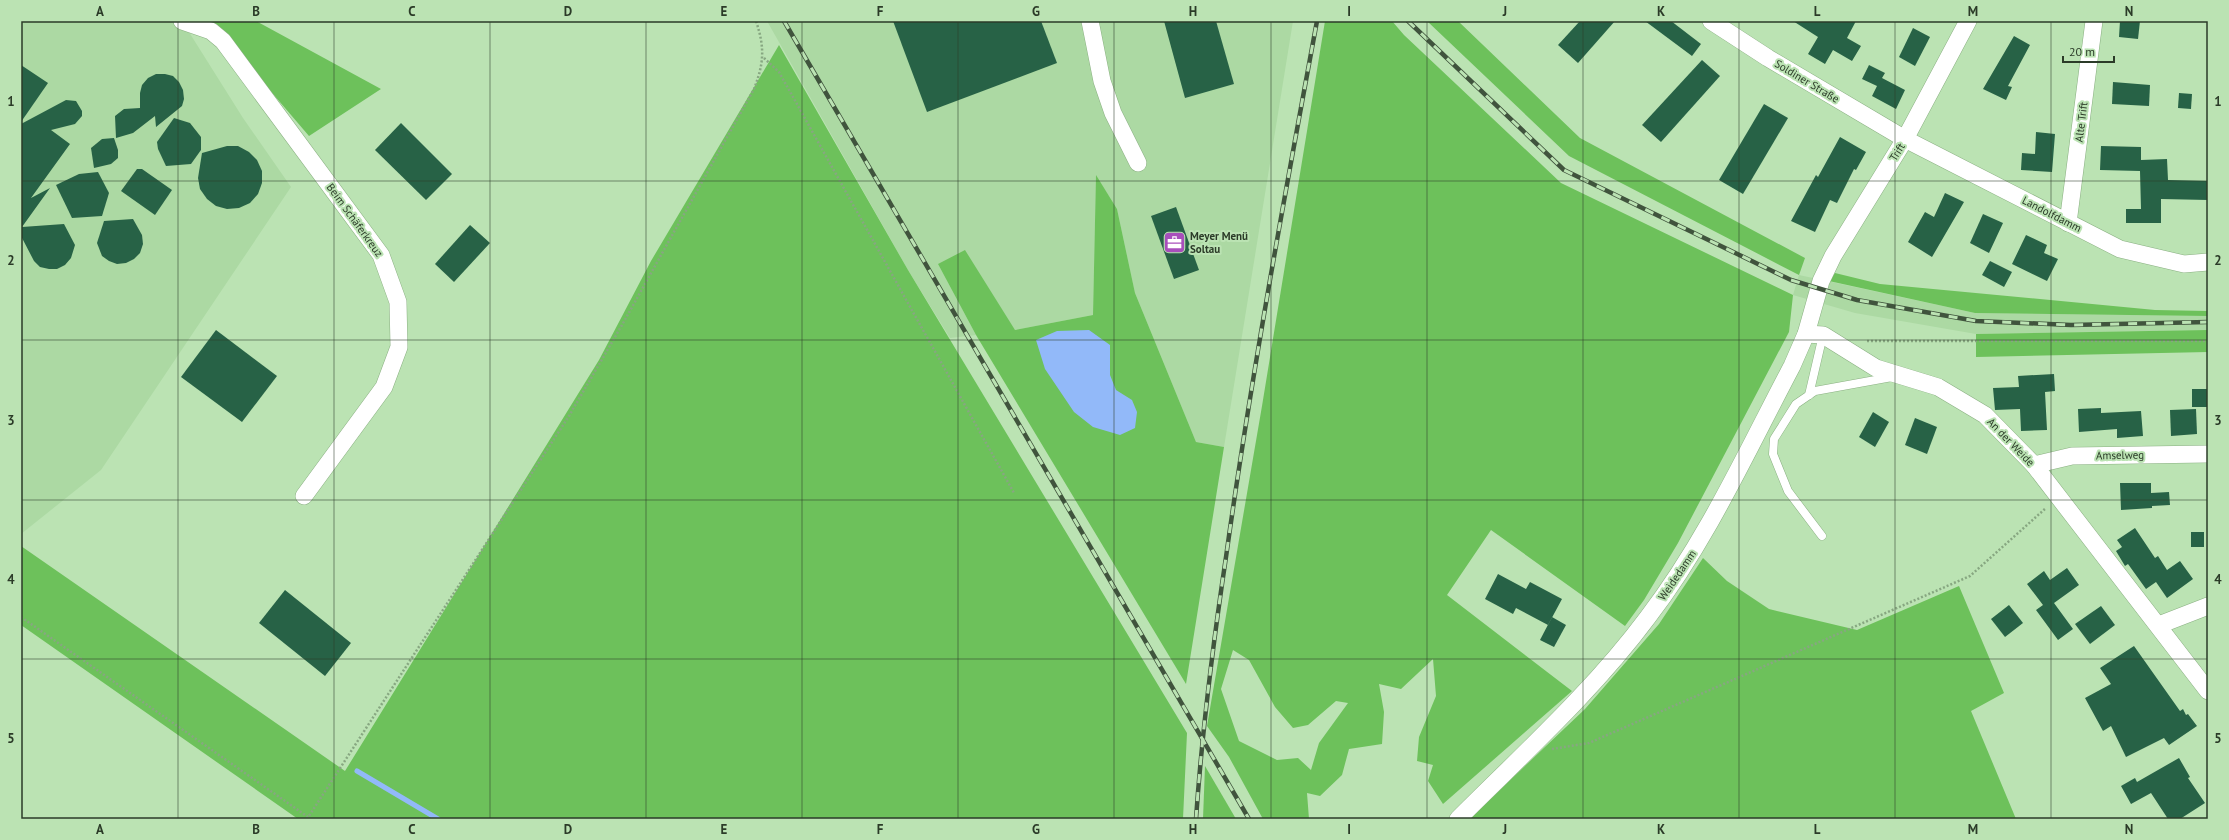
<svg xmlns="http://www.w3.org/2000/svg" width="2229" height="840" viewBox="0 0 2229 840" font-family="'PT Sans',sans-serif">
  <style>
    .built { fill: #acd9a3 }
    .green { fill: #6dc15b; fill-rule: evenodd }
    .water { fill: #92b9f9 }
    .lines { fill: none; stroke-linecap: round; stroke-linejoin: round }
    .stream { stroke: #92b9f9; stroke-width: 5 }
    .building { fill: #276246 }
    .service-casing { stroke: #8ab082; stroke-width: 9 }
    .minor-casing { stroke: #8ab082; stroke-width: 18 }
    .path { stroke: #87a781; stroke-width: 2.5; stroke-dasharray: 2 2; stroke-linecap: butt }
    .service { stroke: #fff; stroke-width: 8 }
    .minor { stroke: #fff; stroke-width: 17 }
    .rail-casing { stroke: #40543d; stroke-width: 4.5 }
    .rail { stroke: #bbe3b3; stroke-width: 3; stroke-dasharray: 9; stroke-linecap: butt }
    .grid { fill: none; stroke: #2b3b28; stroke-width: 1; stroke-opacity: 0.55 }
    .labels { text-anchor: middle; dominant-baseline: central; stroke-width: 4; stroke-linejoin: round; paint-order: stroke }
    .street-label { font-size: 11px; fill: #2b3b28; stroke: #bbe3b3 }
    .poi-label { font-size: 11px; font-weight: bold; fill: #2b3b28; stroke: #bbe3b3; text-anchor: start }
    .neatline { fill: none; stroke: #2b3b28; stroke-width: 1.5 }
    .grid-label { font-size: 13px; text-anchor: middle; font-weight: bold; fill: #2b3b28 }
  </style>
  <rect width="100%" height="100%" fill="#bbe3b3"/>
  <g class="built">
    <path d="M 21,21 L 182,21 L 243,118 L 291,187 L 101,470 L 21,534 Z"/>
    <path d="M 767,21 L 1293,21 L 1224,447 L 1196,442 L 1135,293 L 1117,209 L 1096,176 L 1093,315 L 1015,330 L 938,264 L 976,335 L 950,338 L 908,270 Z"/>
    <path d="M 1799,275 L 1975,313 L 2208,316 L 2208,330 L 1976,334 L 1855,313 L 1793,295 Z"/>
  </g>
  <g class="green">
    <path d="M 199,21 L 256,21 L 381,89 L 309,136 L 231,45 Z"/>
    <path d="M 1325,21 L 1392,21 L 1404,35 L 1561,183 L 1793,295 L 1789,332 L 1678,543 L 1644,600 L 1625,626 L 1491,530 L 1447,595 L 1572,691 L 1443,804 L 1428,781 L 1433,765 L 1417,761 L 1419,737 L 1436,696 L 1433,659 L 1401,689 L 1379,684 L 1384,712 L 1382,744 L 1349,749 L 1342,775 L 1320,796 L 1307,793 L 1309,819 L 1263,819 L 1229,757 L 1207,726 L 1262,406 ZM 1233,650 L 1249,660 L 1275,707 L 1293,728 L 1308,725 L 1336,701 L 1348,703 L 1319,743 L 1311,770 L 1298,758 L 1277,760 L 1239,741 L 1221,689 Z"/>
    <path d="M 1427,21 L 1458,21 L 1580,138 L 1805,258 L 1799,275 L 1569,156 Z"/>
    <path d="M 779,45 L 908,270 L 1187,733 L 1183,819 L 298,819 L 21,625 L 21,546 L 345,771 L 599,360 L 651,261 Z"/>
    <path d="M 1096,175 L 1117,209 L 1135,293 L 1196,442 L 1224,447 L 1186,684 L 976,335 L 938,264 L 965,250 L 1015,330 L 1093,315 Z"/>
    <path d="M 1835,273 L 1880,284 L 2155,310 L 2208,311 L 2208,316 L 1975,313 L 1829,281 Z"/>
    <path d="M 2208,330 L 2208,352 L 1976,357 L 1976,334 Z"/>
    <path d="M 1703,558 L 1727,581 L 1769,609 L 1857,630 L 1959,586 L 2004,693 L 1971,711 L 2016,819 L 1469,819 L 1585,709 L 1659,624 Z"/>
    <path d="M 1205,766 L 1236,819 L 1203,819 Z"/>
  </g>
  <path class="water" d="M 1089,330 L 1110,345 L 1110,375 L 1116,390 L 1132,400 L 1137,412 L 1135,428 L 1120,435 L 1093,427 L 1074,412 L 1045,369 L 1036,340 L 1057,331 Z"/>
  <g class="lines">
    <path class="stream" d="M 357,771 L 438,819"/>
  </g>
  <g class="building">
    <path d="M 893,21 L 1041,21 L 1057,63 L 927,112 Z"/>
    <path d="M 1164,21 L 1216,21 L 1234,84 L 1185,98 Z"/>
    <path d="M 1580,21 L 1615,21 L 1578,63 L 1558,45 Z"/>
    <path d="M 1645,21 L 1671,21 L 1701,44 L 1692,56 Z"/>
    <path d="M 1793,21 L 1856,21 L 1847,38 L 1861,46 L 1852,61 L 1833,50 L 1825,64 L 1808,54 L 1818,37 Z"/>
    <path d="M 2120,21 L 2140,21 L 2138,39 L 2119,37 Z"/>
    <path d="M 1913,28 L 1930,37 L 1915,66 L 1899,57 Z"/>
    <path d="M 2014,36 L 2030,45 L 2008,86 L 2012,87 L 2006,100 L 1983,89 Z"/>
    <path d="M 1702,60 L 1720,76 L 1661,142 L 1642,125 Z"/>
    <path d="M 21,65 L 48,83 L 21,122 Z"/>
    <path d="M 1869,65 L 1885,73 L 1882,78 L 1905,90 L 1896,109 L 1872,96 L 1877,86 L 1862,79 Z"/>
    <path d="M 156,74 L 165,74 L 173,76 L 179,82 L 183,90 L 184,99 L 182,106 L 156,127 L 155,116 L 133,133 L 116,138 L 115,116 L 124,109 L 140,108 L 140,93 L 142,85 L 148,78 Z"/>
    <path d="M 2113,82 L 2150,85 L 2149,106 L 2112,104 Z"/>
    <path d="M 2179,93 L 2192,94 L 2191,109 L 2178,108 Z"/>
    <path d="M 66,100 L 76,101 L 82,111 L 82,116 L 75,124 L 51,130 L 70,144 L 31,198 L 50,188 L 22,227 L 64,224 L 75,245 L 71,258 L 65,265 L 57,269 L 49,269 L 40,267 L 34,261 L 21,236 L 21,124 Z"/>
    <path d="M 1764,104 L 1788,118 L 1743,194 L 1719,180 Z"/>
    <path d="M 174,118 L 190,123 L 201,137 L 201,150 L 191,164 L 166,166 L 158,149 L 157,142 Z"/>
    <path d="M 401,123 L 452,174 L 426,200 L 375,150 Z"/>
    <path d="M 2036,132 L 2055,134 L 2052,172 L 2021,170 L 2022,153 L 2035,154 Z"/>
    <path d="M 1840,137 L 1866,152 L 1856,170 L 1854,169 L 1837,203 L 1830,200 L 1815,232 L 1791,221 L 1816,175 L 1818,177 Z"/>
    <path d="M 114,138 L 118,150 L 118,158 L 111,164 L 94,168 L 91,148 L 102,139 Z"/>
    <path d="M 227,146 L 238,146 L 249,152 L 257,160 L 262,171 L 262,183 L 258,194 L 250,203 L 239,208 L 227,209 L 216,206 L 207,199 L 200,189 L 198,178 L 202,153 Z"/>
    <path d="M 2101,146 L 2141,147 L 2141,160 L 2167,159 L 2168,180 L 2208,181 L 2208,200 L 2161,199 L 2161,223 L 2126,223 L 2126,209 L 2141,209 L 2140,171 L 2100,170 Z"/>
    <path d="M 137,169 L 142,169 L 172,190 L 155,215 L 121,191 Z"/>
    <path d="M 98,172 L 109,193 L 102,216 L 72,218 L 56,185 L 79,174 Z"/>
    <path d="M 1945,193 L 1964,202 L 1932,257 L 1908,242 L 1925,212 L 1934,217 Z"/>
    <path d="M 1176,207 L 1199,270 L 1174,279 L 1151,216 Z"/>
    <path d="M 1983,214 L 2003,223 L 1989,253 L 1970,243 Z"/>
    <path d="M 133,219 L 142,235 L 143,244 L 140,253 L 134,259 L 126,263 L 117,264 L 109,261 L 102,256 L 97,243 L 104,221 Z"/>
    <path d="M 470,225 L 490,243 L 454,282 L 435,264 Z"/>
    <path d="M 2026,235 L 2047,245 L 2044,253 L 2058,259 L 2047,281 L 2012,264 Z"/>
    <path d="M 1990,261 L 2012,272 L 2004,287 L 1982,275 Z"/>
    <path d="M 216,330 L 277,376 L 242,422 L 181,377 Z"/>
    <path d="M 2054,374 L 2055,391 L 2045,392 L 2047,430 L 2021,431 L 2020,409 L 1995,410 L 1993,388 L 2019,387 L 2018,376 Z"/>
    <rect x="2192" y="389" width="16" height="18"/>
    <path d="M 2101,408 L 2101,413 L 2141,411 L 2143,436 L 2117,438 L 2117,429 L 2079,432 L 2078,409 Z"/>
    <path d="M 2196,409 L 2197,434 L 2171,436 L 2170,410 Z"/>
    <path d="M 1873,412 L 1889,422 L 1875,447 L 1859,437 Z"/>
    <path d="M 1915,418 L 1937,427 L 1927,454 L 1905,445 Z"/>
    <path d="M 2120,483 L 2151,483 L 2151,493 L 2169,492 L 2170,505 L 2152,506 L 2152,508 L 2121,510 Z"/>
    <path d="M 2135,528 L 2155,558 L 2158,556 L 2167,570 L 2180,561 L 2193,579 L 2167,598 L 2156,582 L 2146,589 L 2128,564 L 2125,566 L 2116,551 L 2122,547 L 2117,540 Z"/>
    <rect x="2191" y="532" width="13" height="15"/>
    <path d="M 2067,568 L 2079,585 L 2054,603 L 2073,629 L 2058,640 L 2036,610 L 2043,605 L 2027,584 L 2044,571 L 2050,580 Z"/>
    <path d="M 1498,574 L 1526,589 L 1530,582 L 1562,599 L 1548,625 L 1516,608 L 1513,614 L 1485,599 Z"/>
    <path d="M 285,590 L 351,643 L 325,676 L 259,623 Z"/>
    <path d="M 2009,605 L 2023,623 L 2005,637 L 1991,619 Z"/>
    <path d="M 2101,606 L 2115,625 L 2090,644 L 2075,624 Z"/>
    <path d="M 1552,617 L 1566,625 L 1554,647 L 1540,640 Z"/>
    <path d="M 2134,646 L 2180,711 L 2183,709 L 2186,715 L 2188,714 L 2197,726 L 2169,745 L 2164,738 L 2126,757 L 2111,726 L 2103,731 L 2085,698 L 2111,684 L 2100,668 Z"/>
    <path d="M 2179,758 L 2190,777 L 2188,778 L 2205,803 L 2180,819 L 2168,819 L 2151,793 L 2131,804 L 2121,786 L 2135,778 L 2137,782 Z"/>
  </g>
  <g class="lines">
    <defs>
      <g id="service">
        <path d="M 1809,395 L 1823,335"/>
        <path d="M 1822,536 L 1788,491 L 1773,454 L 1774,439 L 1796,404 L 1815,391 L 1892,377"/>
      </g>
      <g id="minor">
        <path d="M 182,21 L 211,31 L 223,41 L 381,255 L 398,302 L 399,347 L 384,387 L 304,496"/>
        <path d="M 1090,21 L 1102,81 L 1113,113 L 1138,163"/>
        <path d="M 1711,21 L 1768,58 L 1905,139 L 2120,249 L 2184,264 L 2208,262"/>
        <path d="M 2068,223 L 2094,21"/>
        <path d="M 1806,334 L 1823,335 L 1876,368 L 1938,387 L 1985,415 L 2034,465 L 2208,691"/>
        <path d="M 2034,465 L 2072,456 L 2208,454"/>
        <path d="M 2159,625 L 2208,606"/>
        <path d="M 1458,819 C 1523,754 1593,691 1648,617 C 1707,540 1747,451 1792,366 L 1806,334 L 1821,281 L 1833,256 L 1905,139 L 1968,21"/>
      </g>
    </defs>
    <use href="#service" class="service-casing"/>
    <use href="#minor" class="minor-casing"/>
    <g class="path">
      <path d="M 764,58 L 779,72 L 1014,493"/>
      <path d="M 1867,341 L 2208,341"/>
      <path d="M 21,617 L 308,817"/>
      <path d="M 1552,749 L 1589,743 L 1970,576 L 2046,508"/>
      <path d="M 307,819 L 569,416 L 622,325 L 754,89 C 764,63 765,48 756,21"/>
    </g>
    <use href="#service" class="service"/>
    <use href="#minor" class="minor"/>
    <defs>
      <g id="rail">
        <path d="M 784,21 L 1249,819"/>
        <path d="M 1408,21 L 1564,170 L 1791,280 L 1857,300 L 1976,321 L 2071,325 L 2208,322"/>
        <path d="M 1196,819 C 1202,731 1213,644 1226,557 C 1251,378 1284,199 1317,21"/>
      </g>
    </defs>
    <use href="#rail" class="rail-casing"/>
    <use href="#rail" class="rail"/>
  </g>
  <path class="grid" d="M 178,21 L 178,819M 334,21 L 334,819M 490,21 L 490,819M 646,21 L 646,819M 802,21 L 802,819M 958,21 L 958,819M 1114,21 L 1114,819M 1271,21 L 1271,819M 1427,21 L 1427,819M 1583,21 L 1583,819M 1739,21 L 1739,819M 1895,21 L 1895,819M 2051,21 L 2051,819M 21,181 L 2208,181M 21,340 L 2208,340M 21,500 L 2208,500M 21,659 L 2208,659"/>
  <defs>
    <symbol id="office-square" viewBox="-11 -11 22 22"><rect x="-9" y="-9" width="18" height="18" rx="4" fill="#a84fbb" stroke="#bbe3b3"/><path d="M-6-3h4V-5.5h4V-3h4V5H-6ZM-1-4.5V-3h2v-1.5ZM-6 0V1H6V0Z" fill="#fff"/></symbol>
  </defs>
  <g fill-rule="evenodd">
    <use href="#office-square" x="1162" y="230" width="25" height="25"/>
  </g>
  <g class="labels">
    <g class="street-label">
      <text transform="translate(1807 81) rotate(31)">Soldiner Straße</text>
      <text transform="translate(2081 122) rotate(-83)">Alte Trift</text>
      <text transform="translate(1897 152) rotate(-58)">Trift</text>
      <text transform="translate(2052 214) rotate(27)">Landolfdamm</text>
      <text transform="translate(355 220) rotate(54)">Beim Schäferkreuz</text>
      <text transform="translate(2011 442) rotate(46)">An der Weide</text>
      <text transform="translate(2120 455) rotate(-1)">Amselweg</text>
      <text transform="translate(1677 575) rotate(-56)">Weidedamm</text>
    </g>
    <g class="poi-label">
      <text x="1190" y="236">Meyer Menü<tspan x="1190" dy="13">Soltau</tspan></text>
    </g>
  </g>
  <rect width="2229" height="840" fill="none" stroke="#bbe3b3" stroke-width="44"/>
  <path d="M2063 56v6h51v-6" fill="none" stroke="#2b3b28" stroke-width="2"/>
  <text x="2069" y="56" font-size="12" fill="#2b3b28" stroke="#bbe3b3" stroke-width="3" paint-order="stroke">20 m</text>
  <rect x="22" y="22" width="2185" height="796" class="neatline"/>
  <g class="grid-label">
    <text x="100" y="16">A</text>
    <text x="256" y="16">B</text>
    <text x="412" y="16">C</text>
    <text x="568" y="16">D</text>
    <text x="724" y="16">E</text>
    <text x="880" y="16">F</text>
    <text x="1036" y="16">G</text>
    <text x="1193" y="16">H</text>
    <text x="1349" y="16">I</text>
    <text x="1505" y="16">J</text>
    <text x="1661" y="16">K</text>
    <text x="1817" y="16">L</text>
    <text x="1973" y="16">M</text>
    <text x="2129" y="16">N</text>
    <text x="11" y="106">1</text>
    <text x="2218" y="106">1</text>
    <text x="11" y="265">2</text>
    <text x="2218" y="265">2</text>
    <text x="11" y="425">3</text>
    <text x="2218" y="425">3</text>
    <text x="11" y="584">4</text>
    <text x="2218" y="584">4</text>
    <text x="11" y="743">5</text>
    <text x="2218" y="743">5</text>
    <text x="100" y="834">A</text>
    <text x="256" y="834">B</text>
    <text x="412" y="834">C</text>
    <text x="568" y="834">D</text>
    <text x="724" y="834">E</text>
    <text x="880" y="834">F</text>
    <text x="1036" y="834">G</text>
    <text x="1193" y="834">H</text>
    <text x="1349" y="834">I</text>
    <text x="1505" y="834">J</text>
    <text x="1661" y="834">K</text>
    <text x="1817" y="834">L</text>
    <text x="1973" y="834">M</text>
    <text x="2129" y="834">N</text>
  </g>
</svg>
